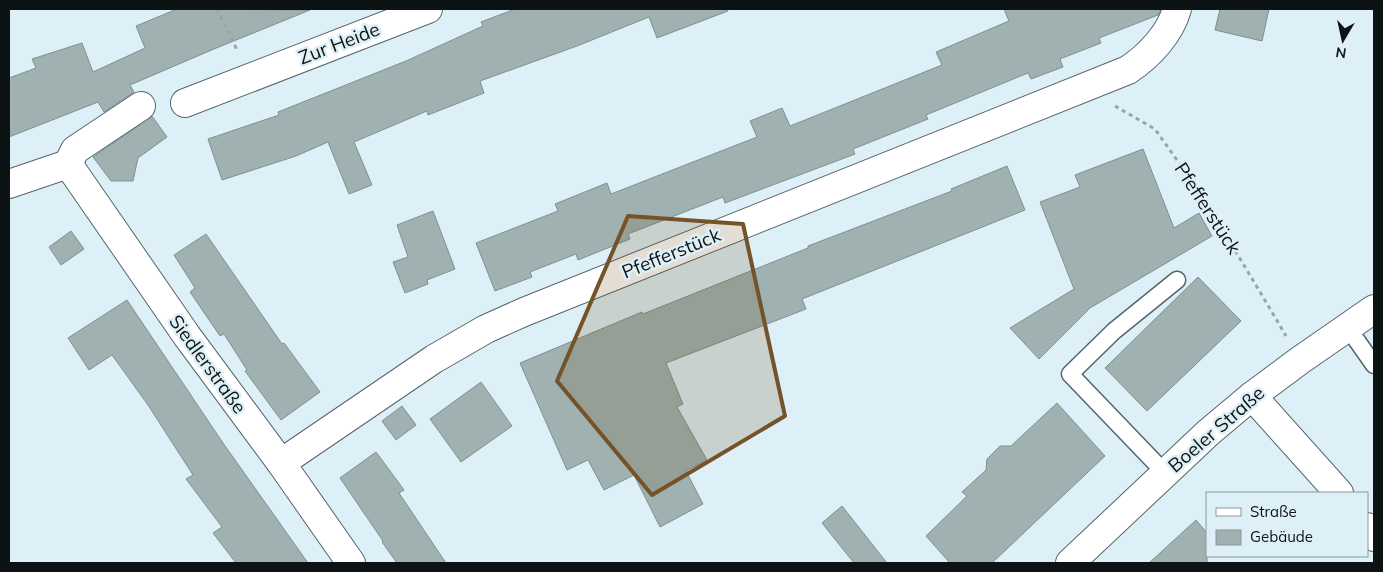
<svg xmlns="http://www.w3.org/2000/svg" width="1383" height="572" viewBox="0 0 1383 572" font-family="Mulish,sans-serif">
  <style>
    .building { fill: #9fb2b1; stroke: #7e9190 }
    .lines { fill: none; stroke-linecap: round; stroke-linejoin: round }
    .lane-casing { stroke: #55656b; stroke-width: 19 }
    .street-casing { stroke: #55656b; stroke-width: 30 }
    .secondary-casing { stroke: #55656b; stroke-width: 30 }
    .path { stroke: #97a5aa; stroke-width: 3; stroke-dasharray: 4 4; stroke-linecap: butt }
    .lane { stroke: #fff; stroke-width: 16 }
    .street { stroke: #fff; stroke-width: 28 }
    .secondary { stroke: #fff; stroke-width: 28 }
    .marked { fill: #74532a; fill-opacity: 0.2; stroke: #74532a; stroke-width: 4; stroke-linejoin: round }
    .labels { text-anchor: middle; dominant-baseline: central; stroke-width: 5; stroke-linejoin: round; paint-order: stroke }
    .street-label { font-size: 19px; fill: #0d1315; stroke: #def0f7 }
  </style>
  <rect width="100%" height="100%" fill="#def0f7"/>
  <g class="building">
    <path d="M 177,9 L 310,10 L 214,49 L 130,85 L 134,92 L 104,112 L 98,102 L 9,137 L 9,78 L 36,68 L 32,59 L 82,43 L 93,72 L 145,48 L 136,26 Z"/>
    <path d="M 515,9 L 727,9 L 728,11 L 657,38 L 649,17 L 577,46 L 480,81 L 484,93 L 428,115 L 427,111 L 354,142 L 372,185 L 349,194 L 328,142 L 296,156 L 222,180 L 208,139 L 279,115 L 278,112 L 406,61 L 483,26 L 481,22 Z"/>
    <path d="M 1004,9 L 1161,9 L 1158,15 L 1099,38 L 1101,43 L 1060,59 L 1063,67 L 1031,79 L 1028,73 L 926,115 L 928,119 L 853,149 L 855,154 L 725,203 L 723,197 L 628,234 L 630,239 L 578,260 L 576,254 L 530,272 L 532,277 L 495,291 L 476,243 L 558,211 L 555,204 L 607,183 L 611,194 L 757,137 L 750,121 L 782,108 L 790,126 L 942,65 L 936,52 L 1009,21 Z"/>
    <path d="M 1220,9 L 1269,9 L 1262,41 L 1215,30 Z"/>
    <path d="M 152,116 L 167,137 L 138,158 L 133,181 L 111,181 L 93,157 Z"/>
    <path d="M 1143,149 L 1174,228 L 1199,213 L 1212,236 L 1090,308 L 1039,359 L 1010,328 L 1074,289 L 1040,202 L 1080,187 L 1075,175 Z"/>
    <path d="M 1007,166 L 1025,210 L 802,299 L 806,309 L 666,363 L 683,404 L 677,407 L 707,460 L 686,471 L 703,504 L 660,527 L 634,475 L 604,490 L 588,460 L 567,470 L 520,363 L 642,312 L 643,314 L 808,248 L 808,246 L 952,191 L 951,189 Z"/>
    <path d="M 433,211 L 455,269 L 427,280 L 428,284 L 405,293 L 393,262 L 408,257 L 397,225 Z"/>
    <path d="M 71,231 L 84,249 L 61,265 L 49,247 Z"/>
    <path d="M 206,234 L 282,344 L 284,343 L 320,392 L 281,420 L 245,371 L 247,370 L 224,334 L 220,336 L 190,292 L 195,288 L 174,255 Z"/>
    <path d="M 1198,277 L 1241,321 L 1147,411 L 1105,368 Z"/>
    <path d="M 127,300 L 223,443 L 308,563 L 236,563 L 213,533 L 222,527 L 186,479 L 193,475 L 148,405 L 112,355 L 89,370 L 68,338 Z"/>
    <path d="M 481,382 L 512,426 L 461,462 L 430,419 Z"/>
    <path d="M 1057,403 L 1105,456 L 992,563 L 950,563 L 926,536 L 967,496 L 962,492 L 986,470 L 987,459 L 1000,446 L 1011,446 Z"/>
    <path d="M 402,406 L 416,425 L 396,440 L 382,421 Z"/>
    <path d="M 376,452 L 404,490 L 399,493 L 446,563 L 397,563 L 382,542 L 383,541 L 340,478 Z"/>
    <path d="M 842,506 L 887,563 L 854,563 L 822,523 Z"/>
    <path d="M 1196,520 L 1207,533 L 1207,563 L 1149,563 Z"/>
  </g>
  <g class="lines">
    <defs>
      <g id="lane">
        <path d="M 1348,328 L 1374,365"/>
        <path d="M 1165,473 L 1070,374 L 1114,331 L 1177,280"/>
      </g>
      <g id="street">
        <path d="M 185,103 L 428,9"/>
        <path d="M 68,164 L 187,336 L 281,463 L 351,563"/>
        <path d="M 68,164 L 75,150 L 141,106"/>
        <path d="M 9,184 L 68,164"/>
        <path d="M 1252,396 L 1339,493"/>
        <path d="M 281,463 L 434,359 L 486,329 L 524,312 L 1128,70 C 1149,56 1170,34 1177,9"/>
        <path d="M 1367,527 L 1374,537"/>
      </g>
      <path id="secondary" d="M 1070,563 L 1209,432 L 1252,396 L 1299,361 L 1374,309"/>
    </defs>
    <use href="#lane" class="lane-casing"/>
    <use href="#street" class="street-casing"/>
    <use href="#secondary" class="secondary-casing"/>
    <g class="path">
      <path d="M 217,9 L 238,52"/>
      <path d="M 1115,106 L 1155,129 L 1203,197 L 1269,307 L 1286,336"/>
    </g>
    <use href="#lane" class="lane"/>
    <use href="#street" class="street"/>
    <use href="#secondary" class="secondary"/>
  </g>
  <path class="marked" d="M 628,216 L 743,224 L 785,416 L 652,495 L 557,381 Z"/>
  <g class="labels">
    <g class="street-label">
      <text transform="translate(339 43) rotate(-21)">Zur Heide</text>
      <text transform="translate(1208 208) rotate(57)">Pfefferstück</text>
      <text transform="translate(671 253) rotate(-22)">Pfefferstück</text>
      <text transform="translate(208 364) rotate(54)">Siedlerstraße</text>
      <text transform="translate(1216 429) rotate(-41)">Boeler Straße</text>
    </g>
  </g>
  <rect width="1383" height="572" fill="none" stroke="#0d1315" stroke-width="20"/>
  <rect x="1206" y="492" width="162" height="65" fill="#def0f7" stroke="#8a989d"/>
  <rect x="1216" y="508" width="25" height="8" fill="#ffffff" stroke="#8a989d"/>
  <text x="1250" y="517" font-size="15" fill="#0d1315">Straße</text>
  <rect x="1216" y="530" width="25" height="15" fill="#9fb2b1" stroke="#8a989d"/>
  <text x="1250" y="542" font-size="15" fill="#0d1315">Gebäude</text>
  <g transform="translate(1343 40) rotate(189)" stroke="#def0f7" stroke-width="4" paint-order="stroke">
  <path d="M0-4L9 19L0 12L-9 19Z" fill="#0d1315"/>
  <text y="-8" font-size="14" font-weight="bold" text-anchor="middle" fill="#0d1315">N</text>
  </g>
</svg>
